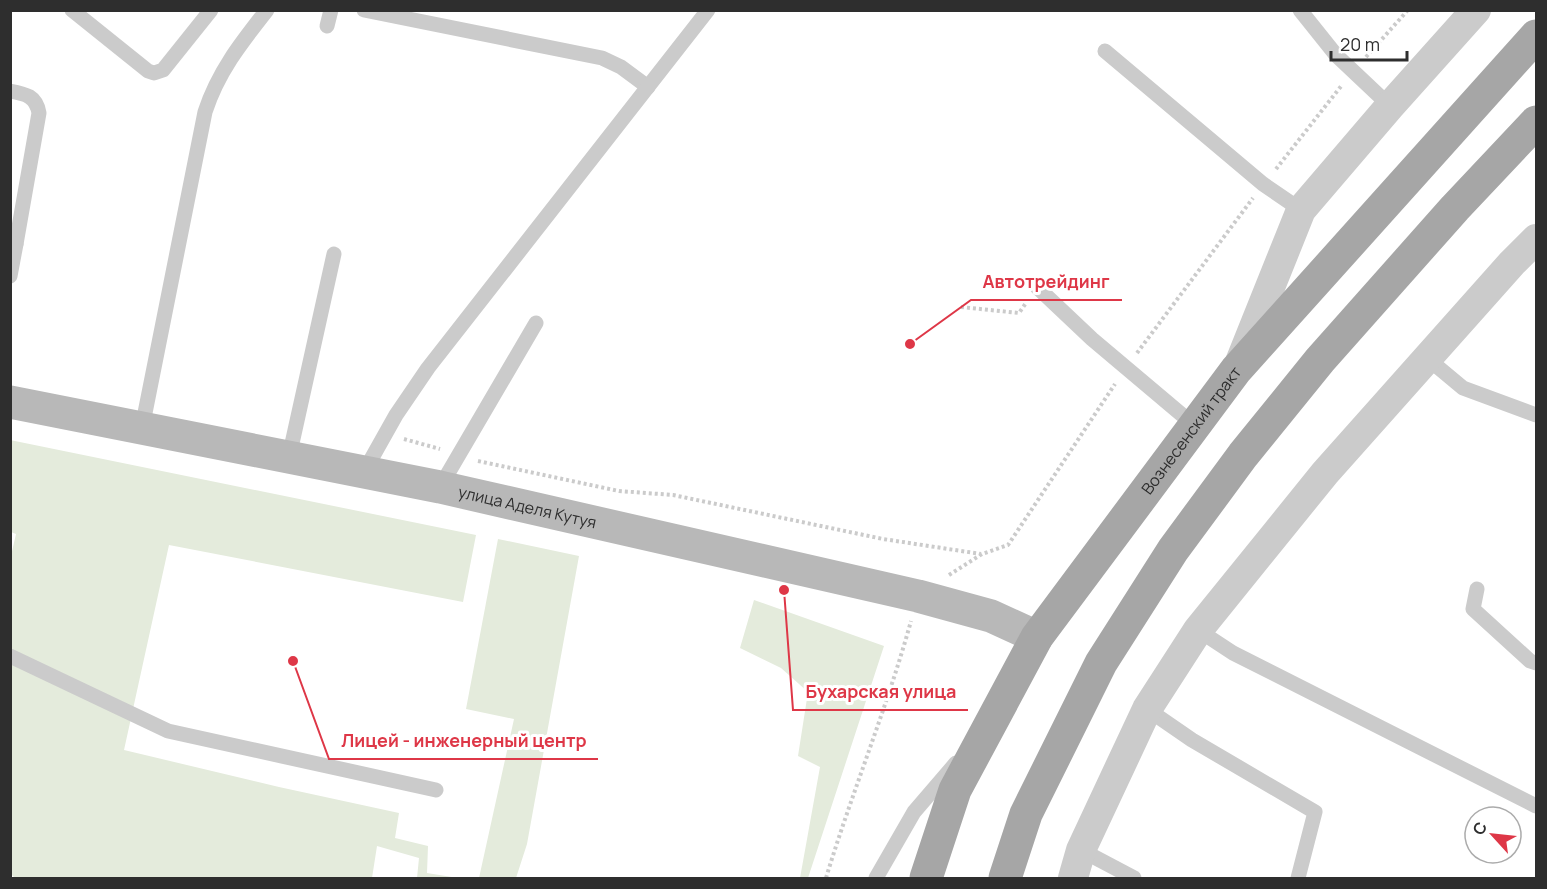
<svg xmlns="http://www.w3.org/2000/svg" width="1547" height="889" viewBox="0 0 1547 889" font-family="Manrope,sans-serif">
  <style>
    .green { fill: #e4ebdc }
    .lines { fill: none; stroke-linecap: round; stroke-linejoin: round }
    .path { stroke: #cbcbcb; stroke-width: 4; stroke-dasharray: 3 3; stroke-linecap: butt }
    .lane { stroke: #cbcbcb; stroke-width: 15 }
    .street { stroke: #cbcbcb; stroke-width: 30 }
    .secondary { stroke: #b8b8b8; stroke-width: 33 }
    .primary { stroke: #a6a6a6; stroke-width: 33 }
    .labels { text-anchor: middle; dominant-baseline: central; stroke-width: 6; stroke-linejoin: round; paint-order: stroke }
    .street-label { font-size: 16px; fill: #2e2e2e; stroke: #fff }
    .leader { fill: none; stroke: #de3747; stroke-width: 2 }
    .callout-dot { fill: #de3747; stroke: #fff; stroke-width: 2 }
    .callout-label { font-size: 18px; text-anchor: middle; font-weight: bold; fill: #de3747; stroke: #fff; stroke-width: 6; stroke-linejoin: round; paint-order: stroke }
  </style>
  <rect width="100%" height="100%" fill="#fff"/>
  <g class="green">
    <path d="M 10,440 L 476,535 L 463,602 L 169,545 L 124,750 L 279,787 L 399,813 L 395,838 L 428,846 L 427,873 L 458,878 L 417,878 L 419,858 L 377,846 L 372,878 L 15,878 L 10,873 L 10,560 L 16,534 L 11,532 Z"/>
    <path d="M 498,539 L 579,556 L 527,844 L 516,878 L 479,878 L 514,719 L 466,709 Z"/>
    <path d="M 754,600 L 884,646 L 808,878 L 800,878 L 820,767 L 798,756 L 808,692 L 781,668 L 740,648 Z"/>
  </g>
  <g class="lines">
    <g class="path">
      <path d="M 1366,57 L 1408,10"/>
      <path d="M 1276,169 L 1342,85"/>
      <path d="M 961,307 L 1019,313 L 1026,303"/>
      <path d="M 1137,353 L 1253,198"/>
      <path d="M 404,439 L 440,449"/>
      <path d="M 478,461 L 619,491 L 673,495 L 883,539 L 981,554"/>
      <path d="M 949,575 L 982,554 L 1008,545 L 1115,384"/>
      <path d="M 826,878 C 852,792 887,708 911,621"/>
    </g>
    <g class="lane">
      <path d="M 72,10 L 148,71 L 154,73 L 163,70 L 211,10"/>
      <path d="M 364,10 L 602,58 L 621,67 L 648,87"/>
      <path d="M 1300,10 L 1336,55 L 1390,106"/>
      <path d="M 327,26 L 331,10"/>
      <path d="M 1105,51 L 1263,184 L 1301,210"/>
      <path d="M 10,91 C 26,94 36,96 39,113 L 16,244"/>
      <path d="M 10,243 L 16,244 L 10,276"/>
      <path d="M 1037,287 L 1092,339 L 1194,425"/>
      <path d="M 1427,358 L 1463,388 L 1536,415"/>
      <path d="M 142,428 L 205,112 C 218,72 241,43 267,10"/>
      <path d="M 289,457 L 334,254"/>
      <path d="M 364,472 L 396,415 L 428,368 L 708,10"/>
      <path d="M 440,487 L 536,323"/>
      <path d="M 1477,589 L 1473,609 L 1530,661 L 1536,663"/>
      <path d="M 1198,630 L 1233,653 L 1536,806"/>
      <path d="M 10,656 L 168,731 L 436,790"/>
      <path d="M 1147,709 L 1192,740 L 1315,812 L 1298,878"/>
      <path d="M 1081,850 L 1134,878"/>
      <path d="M 876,878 L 914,812 L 956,763"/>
    </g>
    <g class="street">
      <path d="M 1240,362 L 1301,210 L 1390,106 L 1476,10"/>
      <path d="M 1073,878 L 1081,850 L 1147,709 L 1198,630 L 1325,473 L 1512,263 L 1536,239"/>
    </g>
    <path class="secondary" id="s1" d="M 10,402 L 440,487 L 918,596 L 991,616 L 1037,637"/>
    <g class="primary">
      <path id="s2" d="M 926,878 L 955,790 L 1037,637 L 1236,370 L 1536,36"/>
      <path d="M 1005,878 L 1026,814 L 1101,663 L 1173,550 L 1243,455 L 1320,360 L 1455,208 L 1536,122"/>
    </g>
  </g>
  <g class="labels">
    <g class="street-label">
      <text stroke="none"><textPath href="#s2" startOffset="524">Вознесенский тракт</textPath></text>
      <text stroke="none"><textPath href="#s1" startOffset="528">улица Аделя Кутуя</textPath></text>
    </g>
  </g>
  <path class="leader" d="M910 344L971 300H1122M784 590L793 710H968M293 661L329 759H598"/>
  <g class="callout-dot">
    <circle cx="910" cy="344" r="6"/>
    <circle cx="784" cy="590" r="6"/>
    <circle cx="293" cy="661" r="6"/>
  </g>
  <g class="callout-label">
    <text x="1046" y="288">Автотрейдинг</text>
    <text x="881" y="698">Бухарская улица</text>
    <text x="464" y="747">Лицей - инженерный центр</text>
  </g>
  <rect width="1547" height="889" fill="none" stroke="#2e2e2e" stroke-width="24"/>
  <g transform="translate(1493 835) rotate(297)"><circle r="28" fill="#ffffff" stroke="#ababab" stroke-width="1.5"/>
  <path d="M0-4.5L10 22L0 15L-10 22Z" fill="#de3747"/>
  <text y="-9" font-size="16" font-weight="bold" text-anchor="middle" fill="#2e2e2e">С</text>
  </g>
  <path d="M1331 51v9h76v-9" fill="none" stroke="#2e2e2e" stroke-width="3"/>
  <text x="1340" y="51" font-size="18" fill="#2e2e2e" stroke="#ffffff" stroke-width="4.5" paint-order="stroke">20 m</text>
</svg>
